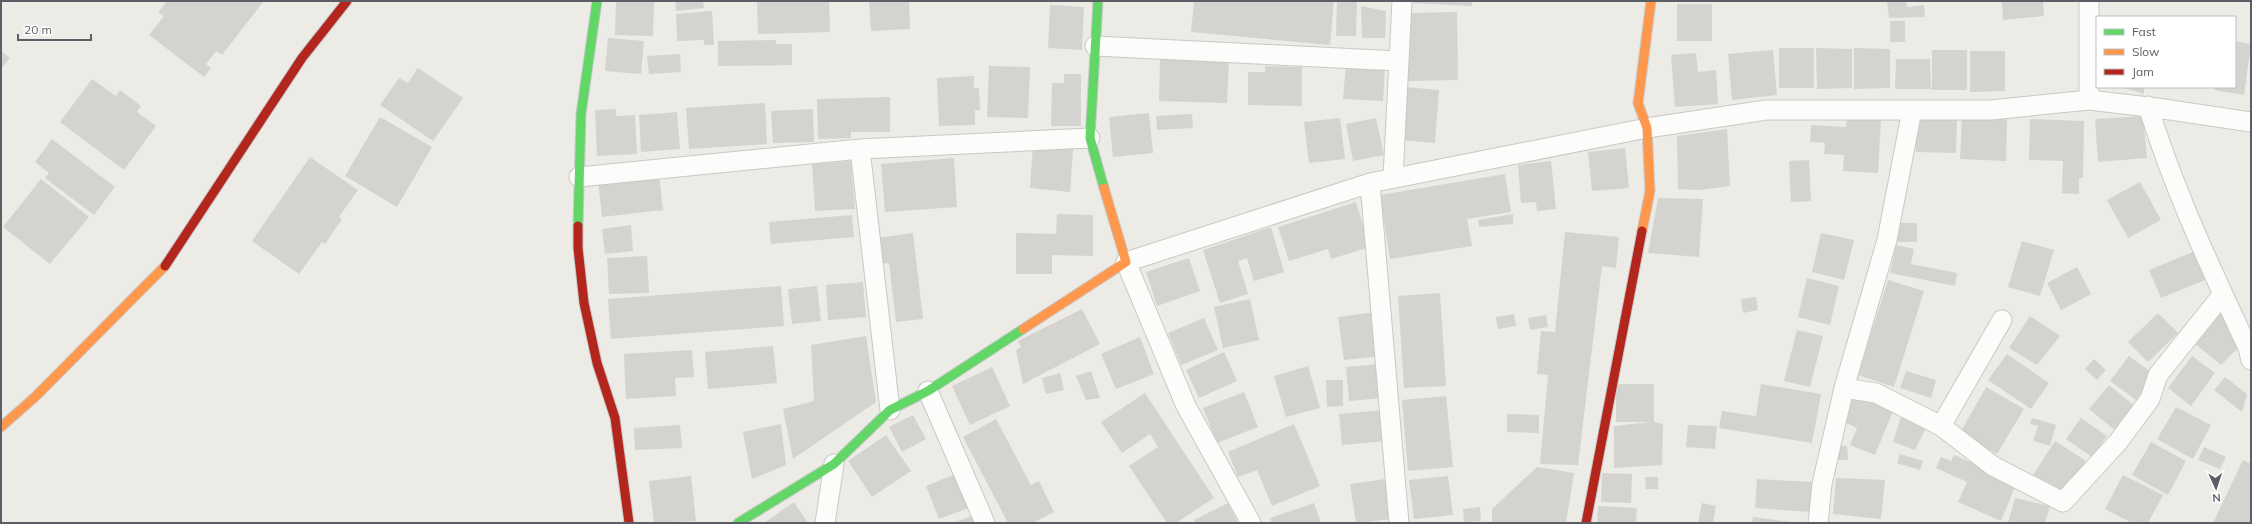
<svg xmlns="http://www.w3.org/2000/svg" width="2252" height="524" viewBox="0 0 2252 524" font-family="Mulish,sans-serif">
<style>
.building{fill:#d4d3d0}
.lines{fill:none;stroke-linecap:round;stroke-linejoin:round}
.street-casing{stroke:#c8c8c7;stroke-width:21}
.fast-casing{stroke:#c8c9c8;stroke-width:11}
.slow-casing{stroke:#c8c9c8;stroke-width:11}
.jam-casing{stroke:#c8c9c8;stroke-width:11}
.street{stroke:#fcfcfb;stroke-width:19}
.fast{stroke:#63d668;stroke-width:9}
.slow{stroke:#ff974d;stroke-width:9}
.jam{stroke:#b3261e;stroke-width:9}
</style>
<rect width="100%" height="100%" fill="#ecebe6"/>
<!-- building -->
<path class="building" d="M167,1H261L263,2L222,55L216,51L206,64L211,68L204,77L149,35L164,16L158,12Z
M616,1L654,2L653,36L615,35Z
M675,1H703L704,8L676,11Z
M757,1H829L830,32L758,34Z
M869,1H909L910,29L871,31Z
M1194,1H1334L1330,45L1191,32Z
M1337,1H1357L1356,36H1336Z
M1414,1H1472V6L1413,3Z
M1887,1H1906L1907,7L1924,5L1925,17L1889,18Z
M2002,1H2043L2044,16L2003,20Z
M1677,4H1712V41H1677Z
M1050,5L1084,7L1082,50L1048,48Z
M1361,6L1386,11L1385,38H1362Z
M712,11L714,45H704V40L677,41L676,14Z
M1457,12L1458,80L1408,81L1407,13Z
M1890,21H1905V42H1890Z
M608,38L644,41L641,74L605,71Z
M776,40V44H792V65L718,66V41Z
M2235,41L2251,44L2244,95L2214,90L2215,87H2235Z
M1779,48H1814V88H1779Z
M1816,48L1852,49V88L1817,89Z
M1854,48L1890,49V88L1854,89Z
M1773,50L1777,95L1732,100L1728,54Z
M1932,50H1967V90H1932Z
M1,51L10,58L1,69Z
M1970,51H2005V91L1970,92Z
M1696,53L1698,72L1716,70L1718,104L1675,107L1671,55Z
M680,54L681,72L649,74L647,56Z
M1160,57L1229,59L1227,103L1159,101Z
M1896,59H1930L1931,89H1895Z
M1346,63L1385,66L1383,101L1343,99Z
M989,66L1030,67L1028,118L987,117Z
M1265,66L1302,67V106L1248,105V72H1265Z
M418,68L463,98L433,141L380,105L399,78L408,83Z
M1064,74H1081V126H1051L1052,83H1064Z
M974,76V88H979L980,110H975V125L939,126L937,78Z
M92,79L116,96L120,90L141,106L137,112L156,126L124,170L60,122Z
M1406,87L1439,90L1435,143L1401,140Z
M2121,87H2144V94Z
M890,97V132H851V138L818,139L817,99Z
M765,103L767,144L689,149L686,108Z
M616,109V116L635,115L637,154L597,156L595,110Z
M813,109L814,142L773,143L771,111Z
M677,112L680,149L641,152L639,115Z
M1149,113L1153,153L1113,157L1109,117Z
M1192,114L1193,128L1157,130L1156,116Z
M2143,116L2147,158L2098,162L2095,119Z
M380,117L432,147L397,207L345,176Z
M1847,117L1881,119L1878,173L1843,171L1844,155L1824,154L1825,143L1810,142L1811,125L1846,127Z
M1962,117L2007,119L2006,161L1960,159Z
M1340,118L1345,159L1309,163L1304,122Z
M1376,118L1384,155L1353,161L1346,124Z
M1916,118L1957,119L1956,153L1916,152Z
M2030,119L2084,121L2083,178H2079V194L2062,193L2063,161L2029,160Z
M1727,129L1730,186L1699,190L1678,189L1677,136Z
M52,139L115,187L94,215L45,178L49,173L35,162Z
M1033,145L1073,149L1070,192L1030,188Z
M1625,148L1629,188L1592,191L1588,152Z
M310,157L358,190L339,217L342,219L325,244L322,242L299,274L252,241Z
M954,158L957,207L885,212L881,164Z
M1809,160L1811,201L1791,202L1789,161Z
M851,161L855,209L815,211L812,164Z
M1551,161L1556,209L1537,211L1536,202L1521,203L1518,165Z
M659,174L663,210L602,217L598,180Z
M1505,174L1511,212L1467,219L1472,246L1390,259L1380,195Z
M41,179L89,217L50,264L3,227Z
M2140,182L2161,220L2128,238L2107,200Z
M1658,198L1703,199L1699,257L1648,253Z
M1356,202L1370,247L1331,259L1328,249L1289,261L1278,227Z
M1057,214L1093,215V256L1052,255V274H1016V233L1056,234Z
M1513,214V224L1479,227L1478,220Z
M852,215L854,237L771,244L769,222Z
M1895,223H1917V242H1895Z
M631,225L633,251L605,254L602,229Z
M1271,227L1284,272L1254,281L1247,258L1238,261L1248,294L1220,303L1203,250Z
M1565,232L1619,237L1616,268L1602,266L1578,465L1540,464L1548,375L1537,374L1541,331L1555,332Z
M913,233L923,319L896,322L889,263L879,264L876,238Z
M1821,233L1854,240L1844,280L1812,272Z
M2022,241L2054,250L2040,296L2008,287Z
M1896,245L1914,249L1911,264L1957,273L1955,286L1890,273Z
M2193,252L2205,280L2161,298L2149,270Z
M647,256L649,293L609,294L607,258Z
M1189,258L1200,291L1157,306L1146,272Z
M2077,267L2091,294L2061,310L2047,283Z
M1807,278L1839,286L1830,325L1798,317Z
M1888,280L1924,291L1894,387L1858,375Z
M863,282L866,317L828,320L826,285Z
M781,286L784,326L611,339L608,299Z
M817,286L821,321L792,324L788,289Z
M1440,293L1446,386L1404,388L1398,296Z
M1756,297L1758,310L1743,313L1741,299Z
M1250,299L1259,340L1223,348L1214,307Z
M1082,309L1100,344L1023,384L1016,350L1021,347L1018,341Z
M1376,312L1381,356L1344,360L1338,317Z
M2158,313L2178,333L2148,362L2128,342Z
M2221,313L2242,344L2221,365L2194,343Z
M1514,314L1516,326L1498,329L1496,317Z
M1546,315L1548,327L1530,330L1528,318Z
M2030,316L2060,336L2037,365L2009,348Z
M1204,318L1218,350L1181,365L1168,333Z
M1797,330L1823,336L1810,387L1784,381Z
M866,336L876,402L793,459L783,409L814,401L811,345Z
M1140,337L1154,374L1116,389L1101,354Z
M773,346L777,383L708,389L705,352Z
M692,350L694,377L675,378L676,396L626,399L624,354Z
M1224,352L1237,381L1199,398L1186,370Z
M2007,354L2049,383L2031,409L1988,380Z
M2129,356L2155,375L2136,400L2110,381Z
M2192,356L2215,373L2191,406L2168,388Z
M2094,359L2106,370L2097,380L2085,369Z
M1380,364L1383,398L1349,401L1346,367Z
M1308,366L1320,408L1286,417L1274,376Z
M992,367L1010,406L970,425L952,386Z
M1091,371L1100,398L1086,400L1076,376Z
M1906,371L1936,380L1931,398L1900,388Z
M1060,373L1064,390L1046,394L1042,378Z
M2225,377L2247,394L2242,412L2214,390Z
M1326,380H1343V406L1327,407Z
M1616,384H1654V422L1663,424L1662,465L1614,468V426L1651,422H1616Z
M1761,384L1821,394L1812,443L1719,428L1722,411L1756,416Z
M2109,385L2136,407L2116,431L2089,409Z
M1986,387L2024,409L1997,454L1960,433Z
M1244,392L1258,427L1217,443L1203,408Z
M1145,393L1214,498L1176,523H1167L1129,466L1158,447L1150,434L1122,453L1101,422Z
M1851,394L1893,411L1875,455L1850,445L1857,428L1840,420Z
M1446,396L1453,467L1408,471L1402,400Z
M2176,407L2211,425L2193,459L2157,439Z
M1384,410L1386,441L1342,445L1339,414Z
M1903,410L1927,426L1915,450L1893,442Z
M1507,414L1539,415V433L1507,432Z
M913,415L926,439L902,452L889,427Z
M2032,418L2056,425L2050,446L2033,441L2038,426L2030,424Z
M2081,418L2107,436L2092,457L2066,439Z
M996,419L1031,485L1039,481L1054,512L1033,523H1008L963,437Z
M781,424L786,465L752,479L743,432Z
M1294,424L1320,486L1272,506L1257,470L1238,477L1228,452Z
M680,425L682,448L635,450L634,428Z
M1688,425L1717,426L1715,449L1686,447Z
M886,435L911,471L872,497L848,461Z
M2055,441L2086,461L2064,495L2033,475Z
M2151,442L2186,461L2168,495L2132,475Z
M1835,446H1847L1848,460H1835Z
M2204,447L2226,457L2220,469L2198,460Z
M1900,454L1923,461L1920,470L1897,463Z
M1954,455L2017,482L2001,521L1958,502L1967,482L1936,468L1941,457L1951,461Z
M2243,460L2251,464V523H2213Z
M1537,467L1574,473L1566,523H1492V509Z
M958,473L971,507L939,519L926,486Z
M1602,473L1632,474L1631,503L1601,502Z
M2123,475L2163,495L2148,523H2132L2105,509Z
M691,476L696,521L654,523L649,481Z
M1448,476L1453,515L1414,519L1409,480Z
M1645,477H1658V489H1646Z
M1836,478L1885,480L1881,519L1833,514Z
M1386,479L1392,519L1356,523L1350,484Z
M1757,479L1812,482L1810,512L1755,508Z
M2015,498L2050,506L2045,523H2008Z
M794,502L808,523H764Z
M1228,503L1238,523H1195L1194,520Z
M1314,503L1321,523H1272L1270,518Z
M1702,503L1716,506L1713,523H1698Z
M1598,506L1637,508L1636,523H1597Z
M1480,507L1481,521L1464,522L1463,509Z
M974,515L978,523H953Z
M1753,517L1792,522V523H1752Z"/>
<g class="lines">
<defs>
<path id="street" d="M2089,1V100
M1095,46L1399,61L1402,1
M2148,106C2174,190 2211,269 2248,348L2251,360
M860,149L890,410
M579,177L860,149L1090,138
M1393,178L1399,61
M1370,183L1399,523
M1844,388L1876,393L1941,426L1993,466L2063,502L2118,442L2150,399L2158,375L2223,294
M928,391L985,523
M1941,426L2002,320
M825,523L834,464
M1251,523L1186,406L1126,262L1370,183L1647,128L1766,110H1991L2089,100L2157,108L2251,122
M1818,523L1822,484L1844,388L1887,240L1912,110"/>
<path id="fast" d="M1098,1L1090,138L1104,188
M578,226L581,114L597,1
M738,523L834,464L890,410L928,391L1023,329"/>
<path id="slow" d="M1642,231L1650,191L1647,128L1638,103L1651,1
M1023,329L1126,262L1104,188
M1,427L35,397L165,266"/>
<path id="jam" d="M578,226V248L584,303L597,363L615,418L629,523
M165,266L302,58L347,1
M1586,523L1642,231"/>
</defs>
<!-- street casing -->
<use href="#street" class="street-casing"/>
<!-- fast casing -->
<use href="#fast" class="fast-casing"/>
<!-- slow casing -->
<use href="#slow" class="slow-casing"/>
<!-- jam casing -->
<use href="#jam" class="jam-casing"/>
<!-- street -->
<use href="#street" class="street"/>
<!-- fast -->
<use href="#fast" class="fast"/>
<!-- slow -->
<use href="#slow" class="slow"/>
<!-- jam -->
<use href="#jam" class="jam"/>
</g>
<!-- border -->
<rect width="2252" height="524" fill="none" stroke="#5b5f65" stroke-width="4"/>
<!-- legend -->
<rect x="2096" y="16" width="140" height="72" fill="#ffffff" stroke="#bdbfc1"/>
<rect x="2104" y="29" width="20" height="6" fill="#63d668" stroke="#bdbfc1"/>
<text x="2132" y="36" font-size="12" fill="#5b5f65">Fast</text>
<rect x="2104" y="49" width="20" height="6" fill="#ff974d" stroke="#bdbfc1"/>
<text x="2132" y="56" font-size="12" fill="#5b5f65">Slow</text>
<rect x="2104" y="69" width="20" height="6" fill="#b3261e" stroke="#bdbfc1"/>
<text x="2132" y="76" font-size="12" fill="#5b5f65">Jam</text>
<!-- north arrow -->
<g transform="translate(2216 488) rotate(177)" stroke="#ffffff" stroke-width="3" paint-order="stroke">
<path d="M0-3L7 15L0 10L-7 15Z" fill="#5b5f65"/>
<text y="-6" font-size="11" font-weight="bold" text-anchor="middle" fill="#5b5f65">N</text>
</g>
<!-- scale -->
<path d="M18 34v6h73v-6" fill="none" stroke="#5b5f65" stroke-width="2"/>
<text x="24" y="34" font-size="12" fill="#5b5f65" stroke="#ffffff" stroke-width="3" paint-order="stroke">20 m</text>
</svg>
